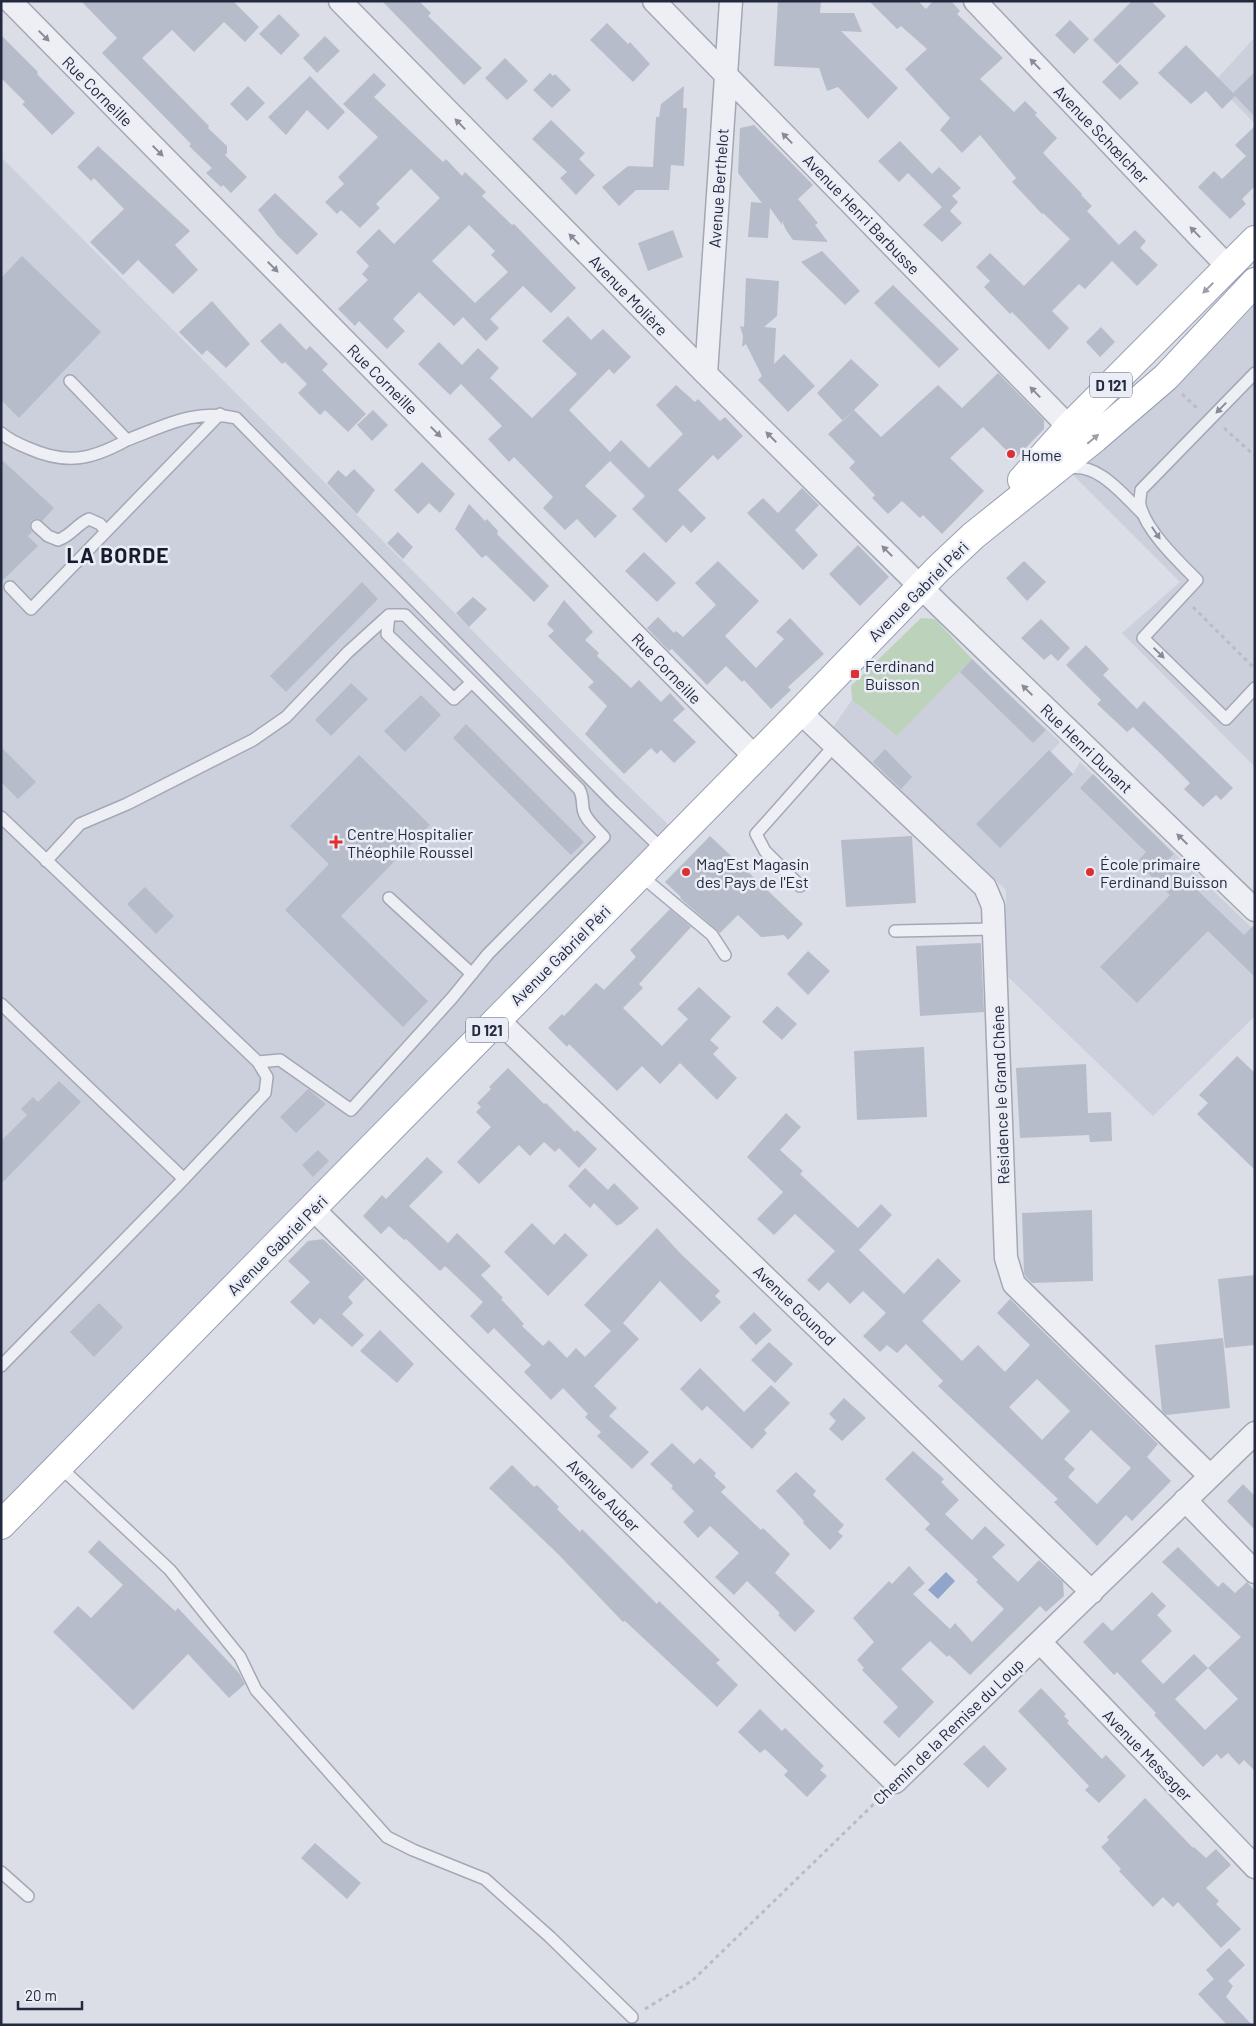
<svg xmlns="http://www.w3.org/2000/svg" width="1256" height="2026" viewBox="0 0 1256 2026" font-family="Barlow,sans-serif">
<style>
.built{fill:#ccd0dc}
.green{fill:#bdd2bb}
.water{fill:#91a5cb}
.building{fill:#b7bcca;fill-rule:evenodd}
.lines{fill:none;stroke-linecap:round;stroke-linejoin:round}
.service-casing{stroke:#a4a8b4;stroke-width:14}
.minor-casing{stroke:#a4a8b4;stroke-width:25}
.primary-casing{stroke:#99a0b4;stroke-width:30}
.path{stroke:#b9bcc5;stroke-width:3;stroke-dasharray:4 4;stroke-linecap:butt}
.service{stroke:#eeeff5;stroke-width:11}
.minor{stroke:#eeeff5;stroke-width:22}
.primary{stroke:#fff;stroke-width:28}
.oneway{fill:#888c9a}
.oneway2{fill:#9c9fa8}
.poi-dot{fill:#db3133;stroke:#eaedf5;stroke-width:2}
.labels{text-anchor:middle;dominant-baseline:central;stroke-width:5;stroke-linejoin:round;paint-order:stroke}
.shield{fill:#eaedf5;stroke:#5f6475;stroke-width:1}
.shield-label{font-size:15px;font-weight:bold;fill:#23293e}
.street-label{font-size:16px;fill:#23293e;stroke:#eaedf5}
.poi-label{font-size:16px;fill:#23293e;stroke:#eaedf5;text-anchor:start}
.district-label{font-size:21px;font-weight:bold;letter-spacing:1px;fill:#161b2e;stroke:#eaedf5}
</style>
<rect width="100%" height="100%" fill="#dbdee7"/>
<!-- built -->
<path class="built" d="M1255,37V124L1214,82Z
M1,157L586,745L678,834L1,1516Z
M1255,264V767L1122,633L1180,582L1073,475Z
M972,659L1060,742L1051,752L1073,774L1080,762L1255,931V1016L1153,1116L1006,975V890L833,727L852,700L897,736Z"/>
<!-- green -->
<path class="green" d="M921,618L935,619L972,659L897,736L852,700L851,686Z"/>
<!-- water -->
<path class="water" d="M946,1572L955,1581L938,1599L928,1590Z"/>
<!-- building -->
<path class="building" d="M81,1H233L259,27L245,42L224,22L194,52L172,30L142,58L209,126L208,128L227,146V153L225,155L247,177L231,193L223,185L221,187L206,173L212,168L189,146L191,144L102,53L117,38Z
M382,1H419L431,13L428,16L482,68L464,85Z
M778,1H821L820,13H854L862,32L841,31L898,88L868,119L838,87L827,91L819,68L774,66Z
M869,1H918L926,9L933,1H951L960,11L957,14L1003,58L980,79L1014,112L1025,101L1037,113L1035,115L1057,138L1043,153L1082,194L1081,195L1092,206L1087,211L1119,245L1135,230L1146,241L1140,248L1158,265L1137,286L1112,261L1085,289L1079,284L1052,311L1069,328L1049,350L1012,312L1010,314L984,287L990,281L976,267L990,253L1024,286L1070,239L1043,213L1042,214L1012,182L1016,178L980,135L962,153L940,130L950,118L905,69L927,49L901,26L897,29Z
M1132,1H1151L1166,16L1117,64L1093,40Z
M279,14L300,35L281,55L259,34Z
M1070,20L1089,39L1074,54L1055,35Z
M607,23L628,44L630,42L650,64L633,82L590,40Z
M1,35L38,72L37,74L75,113L52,135L22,104L25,102L1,78Z
M325,36L340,51L317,73L303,58Z
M1186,45L1233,93L1255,72V117L1235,96L1222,109L1206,91L1191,104L1158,73Z
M505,58L528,81L507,100L485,78Z
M1120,64L1139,83L1120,100L1102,82Z
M374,73L386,85L374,97L443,162L446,159L462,176L465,172L486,192L482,196L512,225L514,224L576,288L551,313L523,286L490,319L499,328L486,341L463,317L454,326L419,292L393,319L405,331L387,349L359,321L355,326L338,309L368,280L362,274L369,266L356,252L379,229L394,244L440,198L411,169L376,204L380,208L360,228L341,210L337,214L325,202L344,184L338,177L378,137L343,104ZM469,225L495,251L491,255L508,272L475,303L432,261Z
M550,73L553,76L555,74L571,90L552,108L533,90Z
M310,76L345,112L328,130L307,110L286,135L268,117Z
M248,86L265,103L247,121L230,104Z
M684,86L683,108H687L684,166L671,165L669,190H636L619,206L602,187L628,166L653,167L656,117H659L661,104Z
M551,120L585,153L579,159L595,175L576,195L560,178L567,172L532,139Z
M754,125L813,185L798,199L818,223L815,225L828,242L793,240L786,230L782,221V225L770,208L768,238L748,237L751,202L762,203L738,173L740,128Z
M1255,126V186L1242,199L1246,204L1230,219L1198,187L1214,171L1222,179L1246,156L1235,145Z
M900,141L932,174L939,167L961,188L952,196L958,202L950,211L962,223L942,242L923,225L942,207L908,173L899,182L878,161Z
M98,146L190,231L175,245L198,270L173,294L138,260L123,275L90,242L124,209L94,178L91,181L77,167Z
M275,193L318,234L297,255L278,236L258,210Z
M673,230L683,257L648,271L638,243Z
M822,251L860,291L845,305L801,262Z
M22,256L101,332L19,418L1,400V278Z
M746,278L779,281L777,316L764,327L776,328L774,364L784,354L815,386L788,412L758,380L762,376L746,344L742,347L743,336L740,326L744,327Z
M893,285L959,349L939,368L874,303Z
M212,301L250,344L226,368L207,350L202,355L179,332Z
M568,316L591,340L603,329L631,357L614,374L609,369L569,410L610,452L621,440L649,468L683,434L656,405L676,385L695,402L698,399L720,421L725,417L743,436L718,460L713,455L678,490L706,518L691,533L683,525L666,543L632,509L645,496L610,461L585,486L617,516L595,538L577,519L565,530L543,508L553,497L514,457L509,462L488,439L502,426L461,384L450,395L418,364L439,342L462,365L478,348L499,368L490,378L532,418L577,374L542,341Z
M280,323L306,350L310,346L328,364L322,370L366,414L348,432L325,410L320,415L298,393L307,384L285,362L282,364L260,341Z
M1101,327L1115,342L1100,357L1086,342Z
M851,359L879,385L843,421L817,393Z
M998,373L1044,420V429L1015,459L983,427L950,458L984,491L942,534L923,515L920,518L902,501L888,514L872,498L875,495L849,468L855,462L828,434L854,410L881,437L938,385L962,408Z
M373,410L388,425L372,441L357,425Z
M1,459L54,508L42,521L35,519L31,521L30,528L32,532L28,536L38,546L1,582Z
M422,462L455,494L440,513L429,503L418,514L394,490Z
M354,469L375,490L357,514L327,483L338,470L346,477Z
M802,488L819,505L795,530L818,555L803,570L747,513L763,498L778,513Z
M469,504L485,521L487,519L498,531L497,534L549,586L534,602L486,555L482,558L455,529Z
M398,532L413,547L403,559L387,543Z
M858,545L889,577L860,606L829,574Z
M644,552L676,583L657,602L625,571Z
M718,561L759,601L725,636L756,668L784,639L776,632L790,618L824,654L788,687L791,690L771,709L744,680L742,682L726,666L707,685L672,649L669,651L647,628L658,617L674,633L676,631L683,637L716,605L695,583Z
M1024,561L1046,582L1027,601L1006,578Z
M362,582L378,599L286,692L270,676Z
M473,597L487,609L469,627L456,613Z
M564,600L593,632L585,640L599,653L597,656L631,688L639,680L661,702L670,693L685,709L673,720L696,742L674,763L661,750L657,754L651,748L624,774L585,734L607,706L588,687L594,682L548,636L554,631L547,624Z
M1041,619L1070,648L1058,661L1051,654L1044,660L1021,638Z
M1086,645L1109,669L1103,675L1137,709L1144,701L1233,788L1221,800L1216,795L1203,807L1184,789L1190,783L1160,753L1133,727L1127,732L1097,704L1101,700L1066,665Z
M972,659L1046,730L1033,743L960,672Z
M351,683L368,699L331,736L315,720Z
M421,695L441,715L405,752L384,731Z
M466,724L584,842L571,855L453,738Z
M1,747L36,782L18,799L1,782Z
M885,749L912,777L901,789L873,762Z
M1049,750L1073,774L1000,848L976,824Z
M359,755L430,825L341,916L428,1001L403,1027L285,910L329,864L290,826Z
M1093,774L1174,854L1167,861L1244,935L1255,924V977L1208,931L1137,1003L1100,967L1170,895L1137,862L1146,852L1080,788Z
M710,836L803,924L788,940L784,935L761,937L738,915L720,933L680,898L681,897L665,882Z
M912,836L916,903L846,907L841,840Z
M145,887L174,916L156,934L127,904Z
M670,909L691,927L639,984L643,988L623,1008L662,1046L688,1019L677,1009L699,987L731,1017L710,1040L719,1048L713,1054L737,1078L717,1100L680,1063L660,1084L642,1066L617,1091L569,1044L567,1047L548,1028L562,1014L564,1016L596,983L604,990L636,957L630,950Z
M981,943L984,1012L920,1016L916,946Z
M808,951L830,971L808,995L787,974Z
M777,1006L797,1024L782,1040L762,1022Z
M924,1047L927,1117L857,1120L854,1051Z
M1237,1056L1255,1073V1170L1197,1114L1208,1103L1199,1095Z
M1086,1064L1088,1113L1111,1112L1112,1141L1090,1142L1089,1135L1020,1138L1016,1068Z
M508,1068L544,1104L546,1103L575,1132L577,1130L597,1149L579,1168L559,1148L555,1152L544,1142L530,1156L519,1145L479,1184L457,1162L491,1127L476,1112L481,1107L477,1103L491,1089L489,1087Z
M59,1081L81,1102L1,1184V1141L27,1115L21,1109L33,1097L38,1102Z
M308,1089L326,1104L296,1133L280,1117Z
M786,1113L801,1127L780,1150L803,1171L800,1174L858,1228L881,1204L892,1215L859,1250L904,1294L938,1258L961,1281L922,1321L962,1361L978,1345L1005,1372L1030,1345L997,1313L1010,1299L1158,1444L1147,1457L1171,1481L1132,1521L1126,1515L1097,1546L1054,1502L1058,1499L938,1386L943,1381L906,1344L897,1353L887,1345L880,1352L863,1336L886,1313L863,1291L850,1304L828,1282L819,1291L807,1280L835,1251L795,1214L774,1235L757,1219L783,1192L747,1157ZM1037,1379L1070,1411L1042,1440L1009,1407ZM1091,1430L1131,1468L1097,1504L1068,1477L1075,1469L1064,1459Z
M318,1150L329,1161L313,1177L302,1165Z
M427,1157L443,1172L409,1206L448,1243L457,1233L491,1266L481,1275L503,1298L501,1299L524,1324L522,1326L543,1346L549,1340L567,1358L576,1348L585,1357L611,1331L584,1305L657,1228L680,1253L720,1291L715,1296L721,1302L701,1322L660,1281L623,1323L639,1339L594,1386L617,1408L609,1416L649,1452L632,1469L597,1436L601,1432L585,1417L588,1414L563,1388L551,1400L524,1372L531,1365L494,1328L488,1334L470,1316L483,1302L445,1266L440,1271L406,1239L404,1240L389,1226L381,1234L363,1216L382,1195L386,1199Z
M585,1168L608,1190L614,1183L639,1208L620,1225L619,1224L617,1226L594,1203L590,1208L568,1186Z
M1092,1210L1093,1281L1032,1283L1026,1277L1024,1273L1022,1213Z
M532,1223L554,1245L565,1233L588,1255L548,1296L504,1252Z
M323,1239L365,1279L348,1297L353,1303L342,1314L364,1335L352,1347L320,1318L314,1325L290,1302L310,1282L288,1261L308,1241Z
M1255,1275V1345L1225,1348L1218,1279Z
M99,1303L123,1327L94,1357L70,1332Z
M754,1312L772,1330L756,1345L739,1327Z
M380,1330L414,1364L397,1383L360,1351Z
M1223,1338L1230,1408L1166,1415L1162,1411L1155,1345Z
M769,1342L793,1364L775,1383L751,1360Z
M700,1368L744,1412L771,1385L790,1403L764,1430L767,1433L752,1449L707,1406L702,1411L680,1389Z
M844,1398L866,1418L842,1441L829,1429L836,1421L829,1414Z
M672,1443L694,1464L700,1458L716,1473L714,1476L726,1487L721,1492L761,1530L763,1528L790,1554L775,1573L815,1611L795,1632L778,1615L780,1613L747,1581L734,1595L715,1577L739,1553L710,1526L698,1538L683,1522L694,1511L671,1488L673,1486L650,1464Z
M913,1451L944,1479L941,1482L959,1500L945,1514L972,1540L985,1526L1005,1545L992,1557L1018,1582L1039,1560L1063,1582L1064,1596L1046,1612L1040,1606L970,1675L949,1655L947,1657L930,1641L901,1669L934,1702L899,1738L883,1722L898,1707L862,1670L864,1668L857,1660L874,1642L853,1618L889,1581L892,1584L909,1566L925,1583L913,1594L950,1629L955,1623L972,1642L1004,1609L976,1582L978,1580L925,1529L930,1524L885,1479Z
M512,1465L534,1487L537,1485L559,1507L557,1509L580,1532L582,1529L657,1604L659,1601L720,1660L716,1663L738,1685L717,1707L625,1621L623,1622L558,1554L489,1488Z
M796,1472L816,1491L813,1495L844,1525L838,1532L843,1536L830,1550L803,1523L804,1521L776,1491Z
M1243,1484L1255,1496V1530L1227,1501Z
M99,1540L175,1611L178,1608L239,1673L245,1684L229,1698L188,1654L133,1710L53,1632L78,1606L91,1618L123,1585L88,1552Z
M1178,1547L1218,1587L1223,1582L1235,1593L1247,1582L1255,1591V1771L1244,1760L1239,1765L1228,1753L1221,1759L1217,1754L1203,1767L1154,1715L1156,1713L1117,1672L1114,1675L1083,1642L1103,1622L1112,1631L1152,1592L1166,1606L1157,1615L1172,1631L1141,1661L1163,1684L1194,1654L1208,1668L1175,1699L1205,1730L1238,1699L1208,1668L1241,1637L1162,1562Z
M1041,1688L1066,1714L1064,1716L1069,1721L1067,1723L1102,1759L1106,1755L1126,1776L1099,1803L1085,1790L1089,1786L1018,1711Z
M760,1709L782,1731L785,1728L824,1766L820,1770L827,1776L807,1797L784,1775L788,1771L765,1749L760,1753L738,1732Z
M984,1745L1007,1769L988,1788L963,1764Z
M1145,1798L1193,1848L1194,1847L1206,1858L1216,1849L1231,1865L1206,1888L1219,1901L1216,1904L1241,1929L1221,1948L1178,1902L1173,1907L1163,1897L1153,1907L1119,1871L1121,1869L1101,1847L1109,1840L1107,1837Z
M315,1843L361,1883L347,1899L301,1858Z
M1229,1948L1245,1965L1228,1981L1233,1986L1226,1997L1252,2025H1227L1198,1994L1214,1979L1206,1970Z"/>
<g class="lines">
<defs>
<path id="service" d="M1255,373L1141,490C1141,495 1139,500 1140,505C1146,531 1179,562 1197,580L1143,638L1226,719L1255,688
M70,381L127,440C164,426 196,408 236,418L613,802L663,850
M1,433C9,440 18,444 28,448C66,465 91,460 127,440
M1066,469C1097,460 1123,495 1143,514
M37,526L48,536L58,540C71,536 77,524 89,519L100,524L106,531
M10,587L31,609L220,414
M1,817L258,1062L267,1077L265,1093L178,1185L1,1366
M46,861L80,824L127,804L253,740L286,717L348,652L389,615H405L472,682L454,699L387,634L389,615
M639,874L712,935L725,955
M800,886L765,851L756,834L835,745
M389,898L472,974
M895,931L994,929
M1,1004L184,1179
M258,1062L280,1060L351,1110L452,998L488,954L604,837C597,829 584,819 583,808C582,800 583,796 579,789L472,682
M59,1466L170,1570L240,1657L256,1690L387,1837L413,1850L485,1879L550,1937L632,2017
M1,1872L28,1896"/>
<path id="minor" d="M10,1L755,757
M340,1L706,374L940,606L1255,910
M654,1L1069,427
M975,1L1229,268
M706,374L731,1
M800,712L985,887L993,906L1006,1258L1014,1284L1210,1476
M497,1019L1092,1592
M313,1209L895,1782L1255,1433
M1185,1500L1255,1572
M1041,1643L1255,1867"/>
<path id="primary" d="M1022,480L1069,427L1255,240
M1,1525L800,712L938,569L973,536L1095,438L1166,377L1255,282"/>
</defs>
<!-- service casing -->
<use href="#service" class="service-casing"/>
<!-- minor casing -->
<use href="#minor" class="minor-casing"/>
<!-- primary casing -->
<use href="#primary" class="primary-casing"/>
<!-- path -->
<path class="path" d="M1182,394L1199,410
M1224,428L1255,456
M1193,607L1255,669
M645,2009L693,1980L881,1797"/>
<!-- service -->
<use href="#service" class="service"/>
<!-- minor -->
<use href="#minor" class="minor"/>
<!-- primary -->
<use href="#primary" class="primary"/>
</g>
<!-- one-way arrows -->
<defs><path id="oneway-solid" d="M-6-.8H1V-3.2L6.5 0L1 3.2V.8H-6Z" transform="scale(1.25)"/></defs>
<g class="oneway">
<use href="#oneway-solid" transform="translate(44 36) rotate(45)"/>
<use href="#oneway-solid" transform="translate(1035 64) rotate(-134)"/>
<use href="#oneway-solid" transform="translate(460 124) rotate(-134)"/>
<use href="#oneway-solid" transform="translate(787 138) rotate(-134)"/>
<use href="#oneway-solid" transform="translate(158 151) rotate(45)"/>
<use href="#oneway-solid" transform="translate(1195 232) rotate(-134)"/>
<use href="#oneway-solid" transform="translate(574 239) rotate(-134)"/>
<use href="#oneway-solid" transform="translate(273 267) rotate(45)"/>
<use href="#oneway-solid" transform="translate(1035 392) rotate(-134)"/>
<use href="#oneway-solid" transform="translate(1221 408) rotate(134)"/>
<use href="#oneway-solid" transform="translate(436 432) rotate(45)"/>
<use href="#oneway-solid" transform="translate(771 437) rotate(-135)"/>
<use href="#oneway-solid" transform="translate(1156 533) rotate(56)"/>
<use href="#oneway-solid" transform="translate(887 551) rotate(-135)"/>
<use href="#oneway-solid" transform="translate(1159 653) rotate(44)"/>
<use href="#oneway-solid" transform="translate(1027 690) rotate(-136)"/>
<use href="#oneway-solid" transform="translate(1182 839) rotate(-136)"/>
</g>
<g class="oneway2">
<use href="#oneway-solid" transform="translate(1208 288) rotate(135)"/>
<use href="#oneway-solid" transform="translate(1093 439) rotate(-40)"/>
</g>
<!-- markers -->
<g class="poi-dot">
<circle cx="1011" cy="454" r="5"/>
<rect x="850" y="669" width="10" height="10" rx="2.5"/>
<path d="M333.5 834.5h5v5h5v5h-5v5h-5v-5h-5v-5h5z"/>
<circle cx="686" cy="872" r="5"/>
<circle cx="1090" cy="872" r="5"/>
</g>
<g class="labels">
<!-- shield labels -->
<g class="shield">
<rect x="1090" y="372.5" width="42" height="25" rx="4"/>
<rect x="466" y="1017.5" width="42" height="25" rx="4"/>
</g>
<g class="shield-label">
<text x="1111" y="385">D 121</text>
<text x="487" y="1030">D 121</text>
</g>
<!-- street labels -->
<g class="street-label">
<text transform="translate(98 91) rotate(45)">Rue Corneille</text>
<text transform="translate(1102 134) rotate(46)">Avenue Schœlcher</text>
<text transform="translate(718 188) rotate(-86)">Avenue Berthelot</text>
<text transform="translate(862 214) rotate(46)">Avenue Henri Barbusse</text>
<text transform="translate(629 295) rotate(46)">Avenue Molière</text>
<text transform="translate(383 379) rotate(45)">Rue Corneille</text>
<text transform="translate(918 591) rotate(-45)">Avenue Gabriel Péri</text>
<text transform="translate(667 668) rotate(46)">Rue Corneille</text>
<text transform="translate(1087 748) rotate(44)">Rue Henri Dunant</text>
<text transform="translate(560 955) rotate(-45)">Avenue Gabriel Péri</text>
<text transform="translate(1000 1095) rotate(-92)">Résidence le Grand Chêne</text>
<text transform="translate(277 1245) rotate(-45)">Avenue Gabriel Péri</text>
<text transform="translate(795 1305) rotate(44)">Avenue Gounod</text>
<text transform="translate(604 1495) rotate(45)">Avenue Auber</text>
<text transform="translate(948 1731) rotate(-44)">Chemin de la Remise du Loup</text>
<text transform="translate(1148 1755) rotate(46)">Avenue Messager</text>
</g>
<!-- poi labels -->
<g class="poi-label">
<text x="1021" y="454">Home</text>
<text x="865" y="665">Ferdinand<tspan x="865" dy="18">Buisson</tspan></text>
<text x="347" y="833">Centre Hospitalier<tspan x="347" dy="18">Théophile Roussel</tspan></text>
<text x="696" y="863">Mag'Est Magasin<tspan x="696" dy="18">des Pays de l'Est</tspan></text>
<text x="1100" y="863">École primaire<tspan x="1100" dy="18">Ferdinand Buisson</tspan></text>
</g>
<!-- district labels -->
<g class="district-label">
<text x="118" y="554">LA BORDE</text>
</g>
</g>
<!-- border -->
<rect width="1256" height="2026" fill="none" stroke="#23293e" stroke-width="5"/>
<!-- scale -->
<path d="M18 2001v8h64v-8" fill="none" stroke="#23293e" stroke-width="2.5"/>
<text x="25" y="2001" font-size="15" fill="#23293e" stroke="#eaedf5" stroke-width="4" paint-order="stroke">20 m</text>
</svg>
